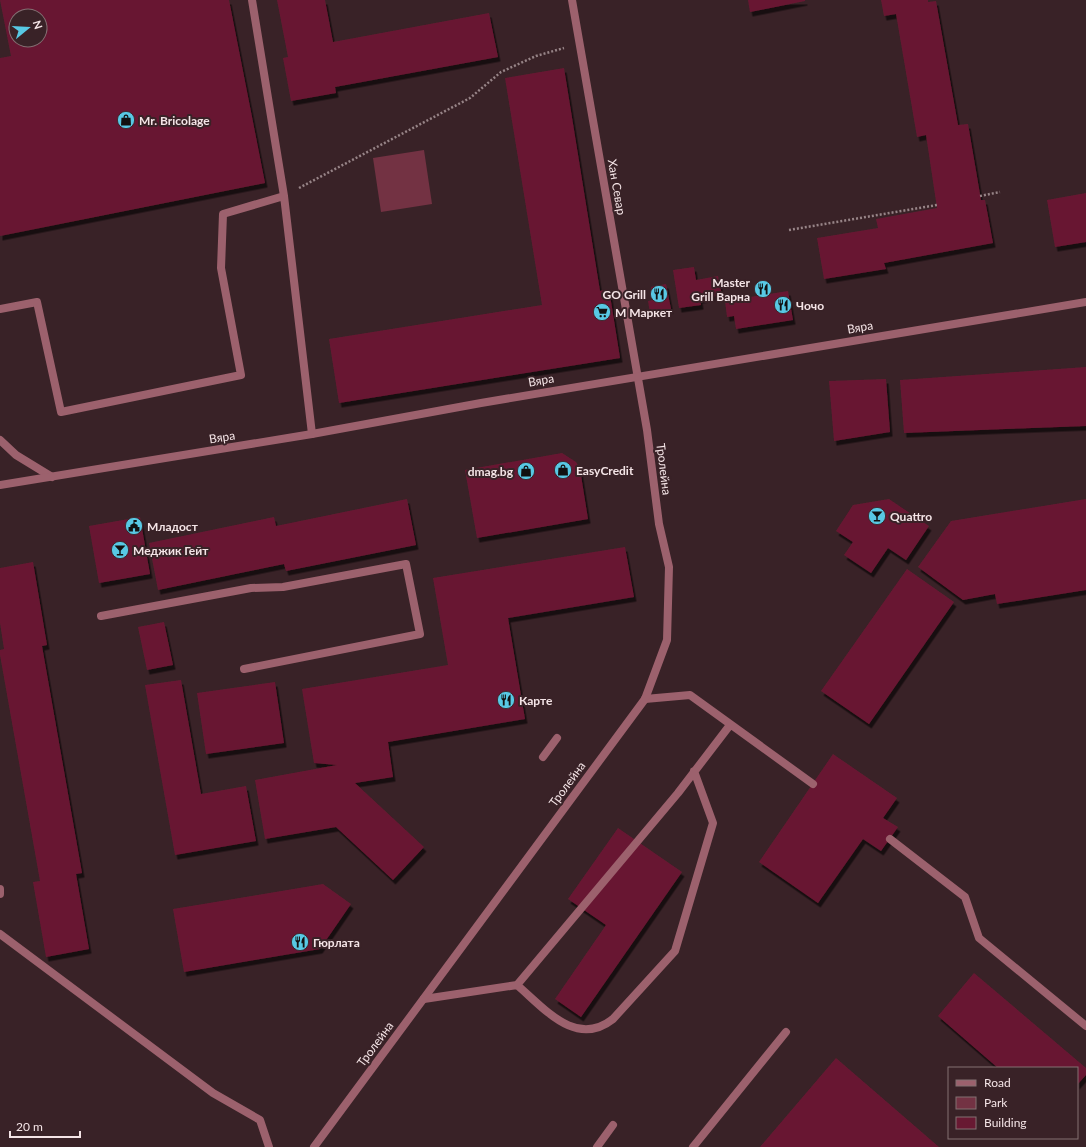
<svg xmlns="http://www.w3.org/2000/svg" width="1086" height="1147" viewBox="0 0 1086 1147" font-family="Lato,sans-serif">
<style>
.green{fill:#733243}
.building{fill:#681932;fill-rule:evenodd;filter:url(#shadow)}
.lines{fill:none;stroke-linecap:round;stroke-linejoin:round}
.path{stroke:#978487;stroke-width:2.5;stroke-dasharray:2 2;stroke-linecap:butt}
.service{stroke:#9c616d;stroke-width:8}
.minor{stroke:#9c616d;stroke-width:8}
.tertiary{stroke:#9c616d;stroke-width:8}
.labels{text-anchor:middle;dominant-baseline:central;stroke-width:4;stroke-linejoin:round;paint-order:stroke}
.poi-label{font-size:12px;font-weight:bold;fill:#f4e4e6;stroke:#392227;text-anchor:start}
.street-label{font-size:12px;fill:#f4e4e6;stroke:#392227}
</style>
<defs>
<filter id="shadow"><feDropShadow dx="2.5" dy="4.5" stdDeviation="0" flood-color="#0009"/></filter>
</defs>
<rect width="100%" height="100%" fill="#392227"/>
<!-- green -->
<path class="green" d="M424,150L432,204L381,212L373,158Z"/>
<!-- building -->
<path class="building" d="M0,0H229L265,183L0,236V58L11,56ZM16,16H40V40H16Z
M277,0H325L333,42L489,13L498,57L335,87L336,93L291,101L283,58L288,57Z
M748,0H805V1L750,12Z
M881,0H928V2L936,1L958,125L968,124L981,200H985L993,243L884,263L886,269L824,279L817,238L878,228L876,219L937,208L926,135L917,137L896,14L884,16Z
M564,68L600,291L609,289L620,358L339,403L329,339L542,305L505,78Z
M1086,193V242L1055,247L1047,200Z
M694,267L696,280L718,276L722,295L700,299L701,305L679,308L673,270Z
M666,284L671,309L650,313L648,301L653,300L651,287Z
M788,291L793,320L736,329L734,316L727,317L725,301Z
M1086,367V426L904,433L900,380Z
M886,379L890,432L834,441L829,381Z
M562,453L576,462L580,469L588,519L477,538L465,470Z
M407,499L416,545L286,571L284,564L158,590L149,543L274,517L276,526Z
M889,499L929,526L906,560L888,548L871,573L844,555L853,542L836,531L853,505Z
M1086,499V590L997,604L995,594L963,600L918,567L951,521Z
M140,517L150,574L99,583L89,526Z
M625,547L634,597L508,618L525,719L388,742L393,777L355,783L424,847L393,880L336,827L265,839L255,780L337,765L314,763L302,689L448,665L433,578Z
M33,562L47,645L42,646L82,873L76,874L89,949L46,957L33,882L40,881L0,655V650L4,649L0,623V568Z
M907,569L954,602L869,724L821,691Z
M164,622L173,665L147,670L138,627Z
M181,680L201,794L246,786L256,841L175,855L145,685Z
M275,682L284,743L206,754L197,693Z
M833,754L897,798L883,818L898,827L881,851L863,839L818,903L759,862Z
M618,828L682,872L581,1017L555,999L606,925L568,899Z
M323,884L351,904L320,949L184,972L173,909Z
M974,973L1086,1068V1075L1077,1085V1068H998L938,1016Z
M836,1058L939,1147H760Z"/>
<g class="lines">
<!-- path -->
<path class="path" d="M299,188L470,98L501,72L536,56L564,48
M980,196L1000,192
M789,230L937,205"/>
<!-- service -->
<path class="service" d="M252,0L284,196L312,434
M0,309L37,302L61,412L241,375L221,268L223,214L284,196
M0,440L16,455L52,477
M101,616L251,588L283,587L406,564L420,634L244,669
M645,699L690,695L813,784
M543,757L557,738
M890,839L965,897L979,938L1086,1026
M0,889V894
M0,934L213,1093L260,1120L269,1147
M517,985C545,1009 576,1048 613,1019L675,951L713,823L694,771
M424,999L517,985L678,793L730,725
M597,1147L613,1125
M693,1147L786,1032"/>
<!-- minor -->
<path class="minor" d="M314,1147L645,699L667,640L669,567L659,524L647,430L572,0"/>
<!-- tertiary -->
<path class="tertiary" d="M0,485L312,434L481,403L1086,302"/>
</g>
<!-- icons -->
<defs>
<symbol id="shop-disc" viewBox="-11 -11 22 22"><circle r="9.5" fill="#58c8e4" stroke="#392227"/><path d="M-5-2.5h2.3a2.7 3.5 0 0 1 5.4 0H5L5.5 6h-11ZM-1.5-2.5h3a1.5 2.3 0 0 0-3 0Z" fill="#111"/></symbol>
<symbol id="restaurant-disc" viewBox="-11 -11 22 22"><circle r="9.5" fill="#58c8e4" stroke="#392227"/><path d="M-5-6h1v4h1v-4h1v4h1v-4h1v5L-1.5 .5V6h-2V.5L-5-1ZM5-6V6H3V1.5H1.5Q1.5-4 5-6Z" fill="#111"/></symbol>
<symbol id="supermarket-disc" viewBox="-11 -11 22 22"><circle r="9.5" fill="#58c8e4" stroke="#392227"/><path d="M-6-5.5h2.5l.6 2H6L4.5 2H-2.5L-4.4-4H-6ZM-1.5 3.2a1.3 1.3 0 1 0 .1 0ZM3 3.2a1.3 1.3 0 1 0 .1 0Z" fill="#111"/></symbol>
<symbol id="bar-disc" viewBox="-11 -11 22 22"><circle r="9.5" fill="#58c8e4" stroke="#392227"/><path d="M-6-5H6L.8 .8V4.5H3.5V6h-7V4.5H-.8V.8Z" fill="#111"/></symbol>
<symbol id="civic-disc" viewBox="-11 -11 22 22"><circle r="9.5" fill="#58c8e4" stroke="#392227"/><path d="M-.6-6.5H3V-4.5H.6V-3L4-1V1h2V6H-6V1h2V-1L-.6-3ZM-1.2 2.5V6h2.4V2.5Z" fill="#111"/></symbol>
</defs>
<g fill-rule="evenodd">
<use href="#shop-disc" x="116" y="110" width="20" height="20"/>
<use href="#restaurant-disc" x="753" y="279" width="20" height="20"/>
<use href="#restaurant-disc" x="649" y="284" width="20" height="20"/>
<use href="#restaurant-disc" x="773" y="295" width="20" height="20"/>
<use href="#supermarket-disc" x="592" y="302" width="20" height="20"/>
<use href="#shop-disc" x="553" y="460" width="20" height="20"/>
<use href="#shop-disc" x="516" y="461" width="20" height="20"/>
<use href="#bar-disc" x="867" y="506" width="20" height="20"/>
<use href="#civic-disc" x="124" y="516" width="20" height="20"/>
<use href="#bar-disc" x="110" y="540" width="20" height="20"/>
<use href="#restaurant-disc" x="496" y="690" width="20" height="20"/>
<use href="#restaurant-disc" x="290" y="932" width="20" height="20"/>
</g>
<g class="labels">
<!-- poi labels -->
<g class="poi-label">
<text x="139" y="120">Mr. Bricolage</text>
<text x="750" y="282" text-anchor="end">Master<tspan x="750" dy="14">Grill Варна</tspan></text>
<text x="646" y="294" text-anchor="end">GO Grill</text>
<text x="796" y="305">Чочо</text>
<text x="615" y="312">М Маркет</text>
<text x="576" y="470">EasyCredit</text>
<text x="513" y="471" text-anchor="end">dmag.bg</text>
<text x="890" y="516">Quattro</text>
<text x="147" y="526">Младост</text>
<text x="133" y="550">Меджик Гейт</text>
<text x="519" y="700">Карте</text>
<text x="313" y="942">Гюрлата</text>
</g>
<!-- street labels -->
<g class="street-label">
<text transform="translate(617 187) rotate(80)">Хан Севар</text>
<text transform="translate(860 327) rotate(-10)">Вяра</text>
<text transform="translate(541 380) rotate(-10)">Вяра</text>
<text transform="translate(222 437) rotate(-9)">Вяра</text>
<text transform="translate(664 469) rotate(83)">Тролейна</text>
<text transform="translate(567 784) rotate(-54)">Тролейна</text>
<text transform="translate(375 1044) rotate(-54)">Тролейна</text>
</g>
</g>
<!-- legend -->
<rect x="948" y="1067" width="130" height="72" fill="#392227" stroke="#847073"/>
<rect x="956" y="1080" width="20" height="6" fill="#9c616d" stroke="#847073"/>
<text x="984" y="1087" font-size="12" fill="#f4e4e6">Road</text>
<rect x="956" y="1097" width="20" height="12" fill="#733243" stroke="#847073"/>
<text x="984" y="1107" font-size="12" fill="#f4e4e6">Park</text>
<rect x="956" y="1117" width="20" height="12" fill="#681932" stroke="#847073"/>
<text x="984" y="1127" font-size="12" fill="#f4e4e6">Building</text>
<!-- north arrow -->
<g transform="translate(28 28) rotate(72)"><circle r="19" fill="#392227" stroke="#847073"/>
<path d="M0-3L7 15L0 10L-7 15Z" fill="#58c8e4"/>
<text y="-6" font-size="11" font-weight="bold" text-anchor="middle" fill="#f4e4e6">N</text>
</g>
<!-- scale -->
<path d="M10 1131v6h70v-6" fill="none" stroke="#f4e4e6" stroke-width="2"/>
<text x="16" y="1131" font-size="12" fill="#f4e4e6" stroke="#392227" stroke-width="3" paint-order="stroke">20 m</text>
</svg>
